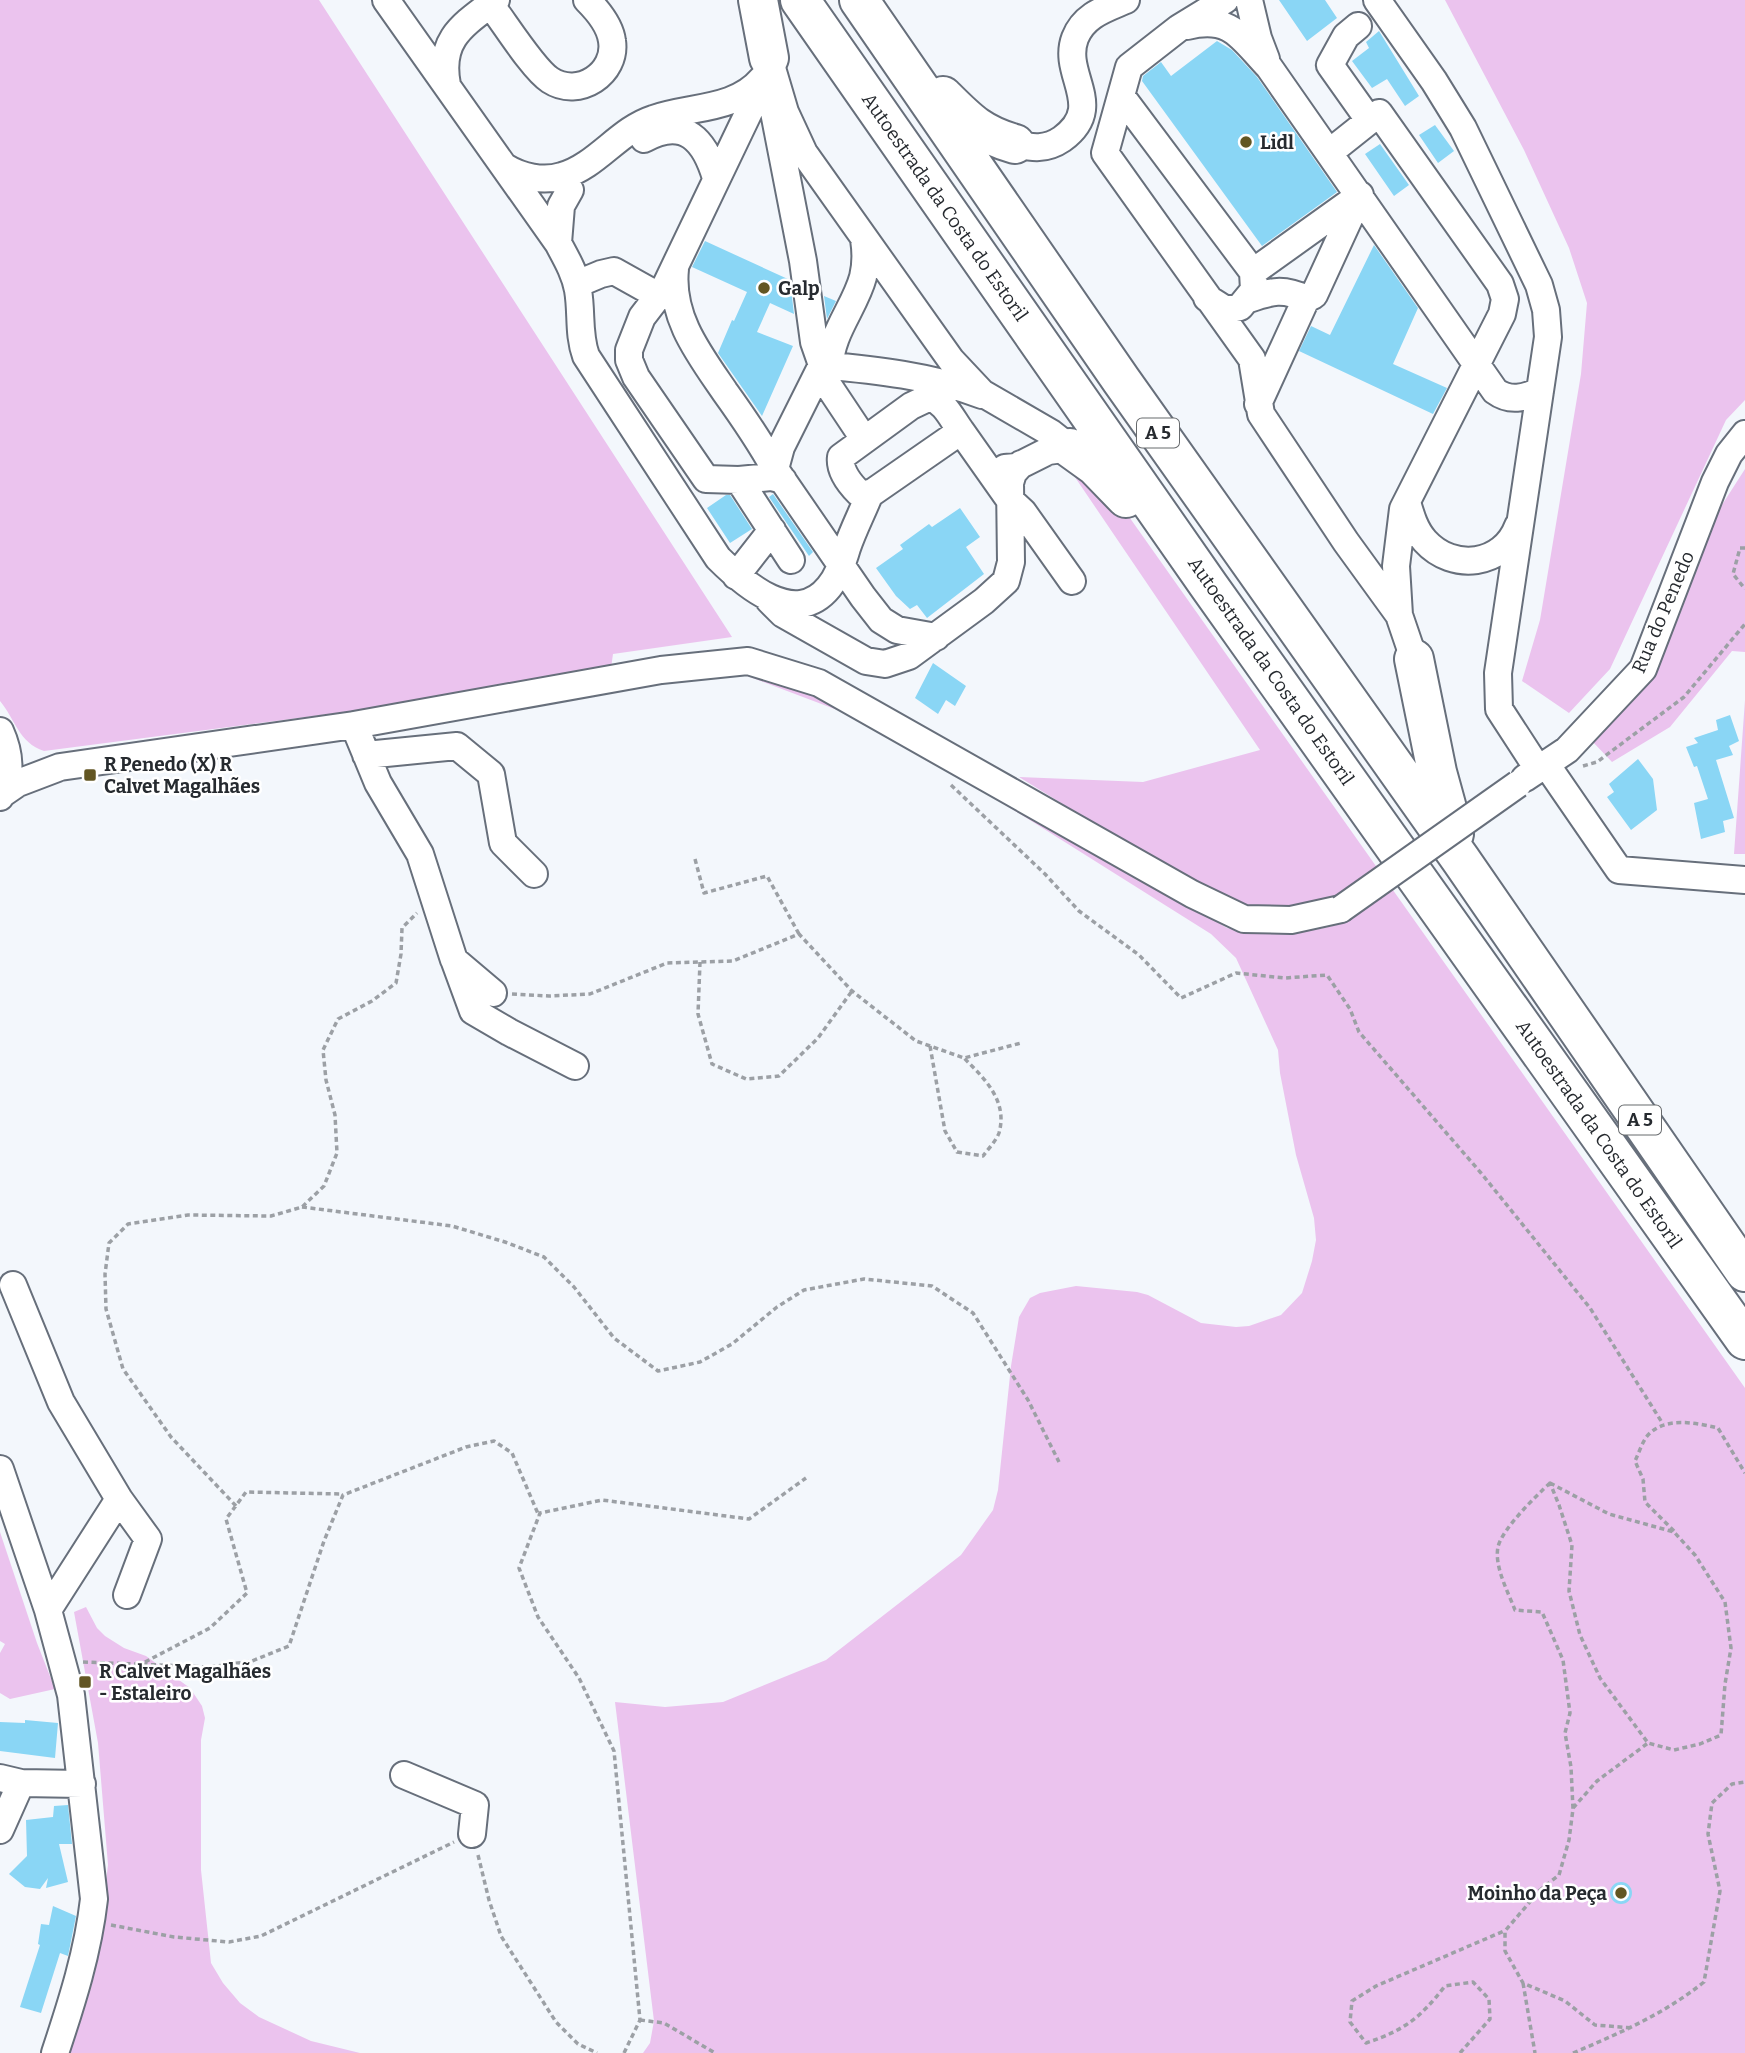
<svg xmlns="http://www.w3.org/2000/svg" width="1745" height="2053" viewBox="0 0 1745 2053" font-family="Bitter,serif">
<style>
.green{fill:#ebc3ee}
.building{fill:#8ad6f5}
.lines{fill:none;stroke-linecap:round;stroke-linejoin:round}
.minor-casing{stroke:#676f7b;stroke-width:30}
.highway-casing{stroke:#676f7b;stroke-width:42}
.path{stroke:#9ca0a5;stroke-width:3.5;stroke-dasharray:5 3.5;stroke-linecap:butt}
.minor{stroke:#fff;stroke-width:26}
.highway{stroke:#fff;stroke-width:38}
.minor-bridge-casing{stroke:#676f7b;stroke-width:30;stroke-linecap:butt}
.minor-bridge{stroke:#fff;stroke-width:26}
.poi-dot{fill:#625623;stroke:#fff;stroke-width:2.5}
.labels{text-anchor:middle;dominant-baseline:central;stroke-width:5;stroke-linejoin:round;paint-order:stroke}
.shield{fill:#fff;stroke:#676a6d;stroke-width:2}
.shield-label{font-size:18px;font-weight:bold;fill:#262a2f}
.poi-label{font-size:19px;font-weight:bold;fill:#262a2f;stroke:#fff;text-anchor:start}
.street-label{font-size:19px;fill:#262a2f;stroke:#fff}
</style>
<rect width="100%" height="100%" fill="#f3f7fc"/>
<!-- green -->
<path class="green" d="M0,0H319L732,637L613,654L611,668L400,705L44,751C19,743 15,719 0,701Z
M1445,0H1745V400L1726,420L1610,669L1569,713L1522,681L1540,620L1581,374L1587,303L1569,248L1524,150Z
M1064,461L1120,504L1745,1388V2053H643L650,2043L654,2021L615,1702L665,1707L723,1702L826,1660L961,1555L993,1510L998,1490L1011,1366L1019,1317L1030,1298L1040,1293L1076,1286L1137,1292L1148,1295L1201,1323L1236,1327L1249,1326L1281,1315L1302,1293L1312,1261L1316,1240L1314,1218L1296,1155L1280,1073L1278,1050L1236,958L1211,934L1025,817L869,722L734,671L778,674L966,773L1227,928C1271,937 1306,934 1348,922L1333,900L1282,911L1242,908L1202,890L1019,777L1143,782L1260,750Z
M1745,469V652L1732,651L1670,727L1612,762L1592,741L1639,693L1682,609L1713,519Z
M1745,700V854H1734Z
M0,1532L37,1643L55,1689L10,1699L0,1693V1653L5,1644L0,1641Z
M86,1607L97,1628L105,1636L124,1648L146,1656L190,1688L202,1706L205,1718L201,1740V1870L211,1963L223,1983L240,2003L259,2017L311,2041L360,2053H66L99,1938L108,1865L98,1743L74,1612Z"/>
<!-- building -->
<path class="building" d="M1279,0H1325L1337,18L1307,41Z
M1379,31L1419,96L1405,106L1387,79L1372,88L1352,61L1369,48L1366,42Z
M1217,41L1232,50L1257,77L1337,192L1262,246L1142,81L1143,76L1161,62L1171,76Z
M1435,125L1454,151L1438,163L1419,135Z
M1380,144L1409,185L1394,196L1365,154Z
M705,241L790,280L794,314L770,303L757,332L793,346L762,416L718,353L732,320L734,321L747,292L692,267Z
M1374,245L1418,308L1393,364L1447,388L1433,414L1299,351L1311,326L1330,335Z
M824,296L836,301L827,319Z
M773,494L813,552L809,556L769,497Z
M726,495H730L752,529L730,543L707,508Z
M960,508L980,537L966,547L984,574L927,618L917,605L910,609L896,596L876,568L903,549L900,545L929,524L932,527Z
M933,663L966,686L955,706L946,700L938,714L915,698Z
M1730,715L1739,741L1729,746L1733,755L1716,760L1734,818L1723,821L1725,832L1701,839L1694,803L1708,799L1697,766L1694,767L1686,747L1698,743L1694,738L1718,730L1716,720Z
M1638,759L1653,779L1657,810L1631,830L1607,797L1614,792L1609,784Z
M25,1720L58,1723L55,1758L0,1751V1722L25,1723Z
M68,1805L72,1844H59L68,1882L46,1888L48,1878L40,1889L25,1887L9,1874L27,1856L26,1820L53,1817L54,1806Z
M1610 1893a11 11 0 1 1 22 0a11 11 0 1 1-22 0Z
M53,1906L76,1916L68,1956L60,1953L41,2013L20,2007L40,1945L38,1944L41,1924L49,1925Z"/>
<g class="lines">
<defs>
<path id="minor" d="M386,0L558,243C566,258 575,273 578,290C582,313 578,334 586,356L718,558C744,584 795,629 829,587C838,576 843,562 847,548C853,530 863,511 870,493
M1225,0L1179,28L1129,67L1105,153L1252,359L1261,414L1346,542L1399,615
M1249,0L1258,38L1266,59
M1377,0L1434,81L1463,128L1539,285L1546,310L1548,337L1498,673L1499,709L1538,769
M490,4C504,22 533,69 550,80C579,99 617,73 612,41C610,25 598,11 587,0
M1187,26C1232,15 1241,38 1269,67L1495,391C1510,402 1524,398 1540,391
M1358,26L1346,36L1330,65L1369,120
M769,58L768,72L665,287L642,317L629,350V360L636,377L706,479L739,480L771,477L783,480
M769,58L785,112L804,153L951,360L982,393L1051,433L1070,448
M447,85C438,39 463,25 496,0
M1122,97L1253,272L1254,290L1240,307L1226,310L1207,298
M774,112L803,261L814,342L822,365L781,447L775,469
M644,139C685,116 705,141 716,178
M1015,144C1032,148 1046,150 1062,139C1107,106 1061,75 1075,38C1084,15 1105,9 1126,0
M1330,152L1379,113L1500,284L1505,299L1502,314L1403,509L1396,566L1399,615L1414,659
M505,167C521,177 543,182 562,176C597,166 619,130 653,119C689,106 735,111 762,79
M558,243L561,206L570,190
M675,269C670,317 699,354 725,392C743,417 760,442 775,469L863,597L881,620L897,630L936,637
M1253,272L1359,196
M577,284L601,274L614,271L648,290L653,292L663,290
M1249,299C1271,291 1284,288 1306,299
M830,366C830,334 855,307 863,277C866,265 866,252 864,239
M930,397C945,402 952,419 961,431L873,492L866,494L859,493C850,484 839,471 841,457L911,406Z
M1258,404L1306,299L1314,295L1360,195
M961,431L1009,499L1023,512L1072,581
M864,439L828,385L822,365C875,370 932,376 982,395
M1005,468L1016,467L1048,451L1070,448
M739,480L791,560
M1407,502C1411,516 1415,530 1425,541C1453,572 1503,566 1518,526
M736,576L772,530
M769,600L783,614L866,661L885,664L909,656L984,601L1006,581L1011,562L1010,483L1013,473L1021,464
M354,725L378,783L420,854L454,960L493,993
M0,731C10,753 12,776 0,797
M366,755L457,746L491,774L503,843L534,874
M1546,764L1619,870L1745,880
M1525,778L1567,750L1643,669L1715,482L1729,454L1745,434
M2,794L18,783L60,767L354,725L661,670L748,661L819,683L1192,894L1244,919L1291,920L1341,909
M455,962L473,1011L509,1032L575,1066
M13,1285L61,1402L119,1499L48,1610
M0,1469L48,1610L71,1695L94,1899C88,1952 72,2002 55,2053
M119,1499L148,1539L127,1595
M404,1775L475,1805L472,1834
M0,1778L21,1783L82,1784
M0,1830L21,1783"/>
<path id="highway" d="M758,0L769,58
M800,0L1209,586L1745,1340
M859,0L1121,380L1461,860L1745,1272
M943,96C968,121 980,134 1015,144
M1070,448L1095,466L1126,498
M1414,659L1437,772L1454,834"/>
</defs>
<!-- minor casing -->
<use href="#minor" class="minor-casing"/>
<!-- highway casing -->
<use href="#highway" class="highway-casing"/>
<!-- path -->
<path class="path" d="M1745,548H1740L1733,574L1745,589
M1583,766L1597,762L1684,697L1745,624
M951,785L1045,874L1079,911L1139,955L1181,998L1236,973L1285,978L1327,975L1350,1009L1359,1032L1481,1173L1590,1308L1663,1424
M695,859L704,893L767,876L799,934
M700,962L698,1014L712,1064L746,1079L779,1076L818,1038L852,991
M512,994L549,996L590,994L667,963L733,961L799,934L852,991L916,1041L964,1058L1021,1043
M930,1046L945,1131L957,1152L983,1156C988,1149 996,1141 999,1133C1008,1101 985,1079 964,1058
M302,1207L452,1226L505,1242L544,1257L574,1287L614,1338L658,1371L700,1362L732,1344L777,1307L804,1290L864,1279L932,1286L973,1313L1028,1400L1059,1462
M1550,1483L1609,1514L1674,1532L1695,1555L1725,1602L1731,1648L1725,1684L1721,1735L1700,1744L1674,1750L1648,1743L1600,1678L1580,1635L1569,1591L1572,1545L1559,1505Z
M1550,1483C1536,1496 1502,1529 1498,1547C1494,1566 1508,1592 1515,1610L1542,1612L1563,1660L1570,1713L1565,1733L1571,1767L1573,1809L1569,1840L1559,1875L1540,1890L1505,1931V1951L1523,1983L1565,2001L1595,2025L1633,2028
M236,1506L171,1437L123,1369L106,1309L105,1274L109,1243L128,1224L188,1215L271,1216L302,1207L324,1186L337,1153L335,1115L326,1080L323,1050L338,1019L372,1001L396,983L401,954L402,928L417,913
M1674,1531L1645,1502L1643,1479L1635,1461C1639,1453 1642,1442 1648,1435C1666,1416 1696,1423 1718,1428L1745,1473
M83,1662L210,1667L252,1661L289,1646L324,1541L343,1495L466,1447L494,1441L512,1453L539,1516
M145,1662L210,1628L247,1593L226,1519L246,1492L342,1494
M1573,1808L1597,1781L1648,1743
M478,1855L489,1900L501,1936L556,2022L578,2044L597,2053
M111,1925L174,1937L229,1942L261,1936L454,1842
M1523,1983L1535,2053
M640,2020L664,2023L715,2053
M624,2053L640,2020L614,1751L579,1678L538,1617L519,1568L540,1513L602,1500L749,1519L806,1478
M1460,2053L1490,2019L1489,1999L1473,1982L1445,1986C1420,2018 1405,2030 1366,2043L1350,2022L1352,2001L1376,1986L1504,1931
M1573,2053C1620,2033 1664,2014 1704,1982L1720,1891L1708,1834L1712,1803L1732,1784L1745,1782"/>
<!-- minor -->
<use href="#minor" class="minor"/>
<!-- highway -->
<use href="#highway" class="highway"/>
<defs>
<path id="minor-bridge" d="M1341,909L1518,784"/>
</defs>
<!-- minor-bridge casing -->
<use href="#minor-bridge" class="minor-bridge-casing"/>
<!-- minor-bridge -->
<use href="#minor-bridge" class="minor-bridge"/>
</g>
<!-- markers -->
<g class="poi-dot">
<circle cx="1246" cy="142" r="7"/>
<circle cx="764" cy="288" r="7"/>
<rect x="83" y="768" width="14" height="14" rx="3.5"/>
<rect x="78" y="1675" width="14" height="14" rx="3.5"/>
<circle cx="1621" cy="1893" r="7"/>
</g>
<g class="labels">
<!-- shield labels -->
<g class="shield">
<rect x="1137" y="418.5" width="42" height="29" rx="5"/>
<rect x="1619" y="1105.5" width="42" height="29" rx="5"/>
</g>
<g class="shield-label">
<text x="1158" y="433">A 5</text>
<text x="1640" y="1120">A 5</text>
</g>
<!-- poi labels -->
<g class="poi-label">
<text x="1260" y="142">Lidl</text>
<text x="778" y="288">Galp</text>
<text x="104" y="764">R Penedo (X) R<tspan x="104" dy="22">Calvet Magalhães</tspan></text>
<text x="99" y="1671">R Calvet Magalhães<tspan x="99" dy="22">- Estaleiro</tspan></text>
<text x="1607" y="1893" text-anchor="end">Moinho da Peça</text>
</g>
<!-- street labels -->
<g class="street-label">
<text transform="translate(945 207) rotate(55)">Autoestrada da Costa do Estoril</text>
<text transform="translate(1663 612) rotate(-67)">Rua do Penedo</text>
<text transform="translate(1271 671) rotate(55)">Autoestrada da Costa do Estoril</text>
<text transform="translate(1599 1134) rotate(55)">Autoestrada da Costa do Estoril</text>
</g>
</g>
</svg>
